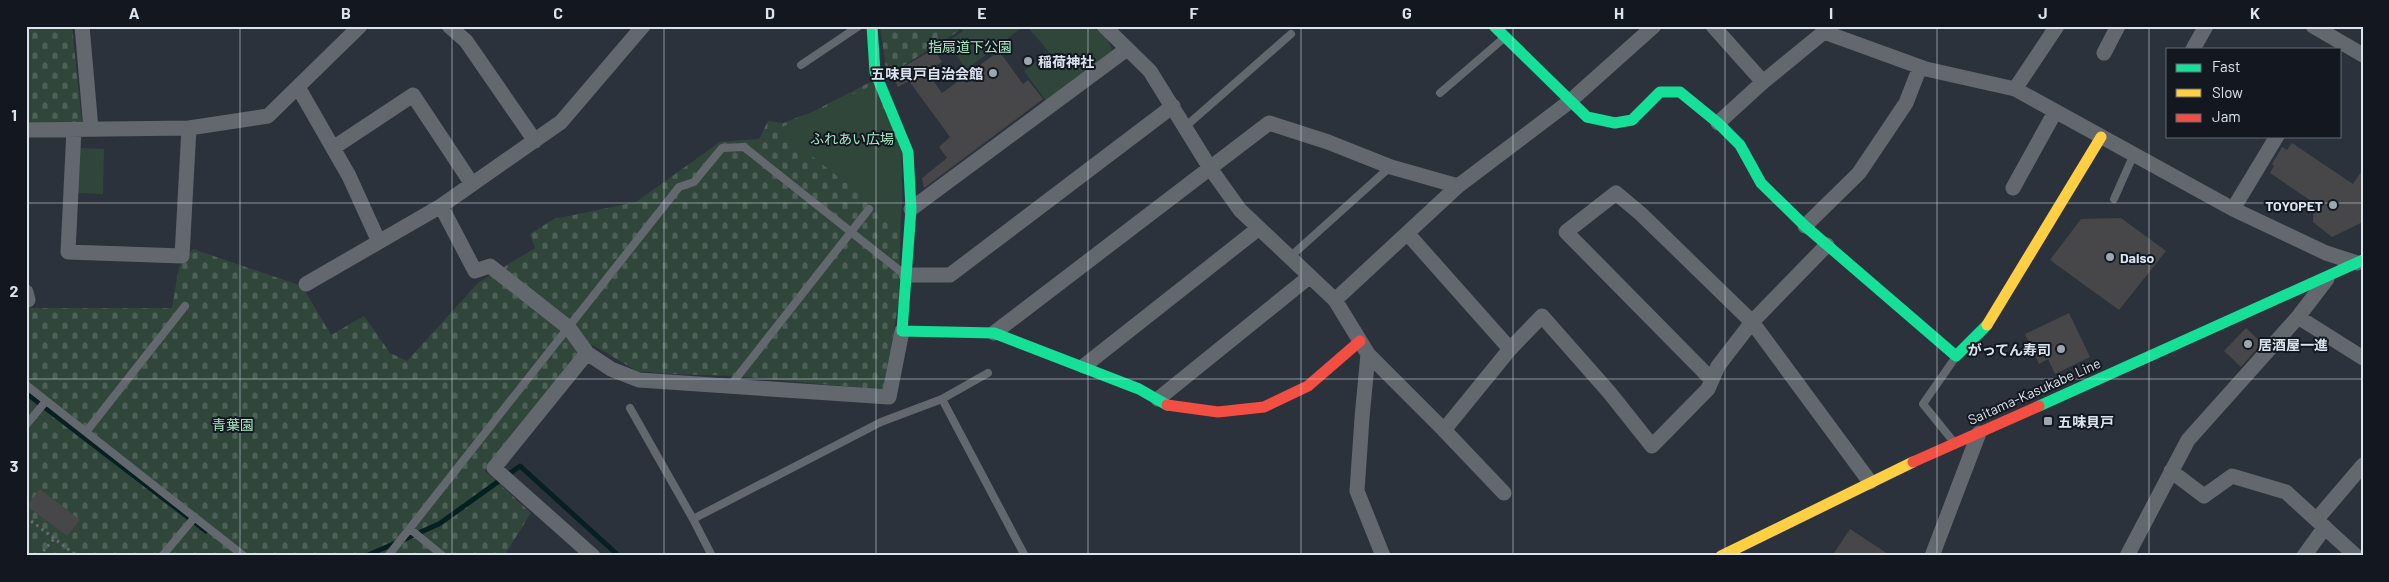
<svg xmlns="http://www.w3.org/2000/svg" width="2389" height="582" viewBox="0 0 2389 582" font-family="Barlow,'Noto Sans JP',sans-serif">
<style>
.cemetery{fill:url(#cemetery-stones)}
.park{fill:#30463b}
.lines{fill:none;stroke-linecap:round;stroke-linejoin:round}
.stream{stroke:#061f21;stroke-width:5}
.building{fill:#474649}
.path{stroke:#666a72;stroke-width:3;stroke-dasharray:2.5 4;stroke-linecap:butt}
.lane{stroke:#63686f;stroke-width:8}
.street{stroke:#63686f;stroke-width:15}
.fast{stroke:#16e098;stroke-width:11}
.slow{stroke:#ffcf43;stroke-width:11}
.jam{stroke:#f24e42;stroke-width:11}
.grid{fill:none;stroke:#dce4ef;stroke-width:1;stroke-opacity:0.55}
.poi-dot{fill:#9ea6b0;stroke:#131820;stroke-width:2}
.labels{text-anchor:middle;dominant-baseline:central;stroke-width:4;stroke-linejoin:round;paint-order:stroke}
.park-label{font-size:14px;fill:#a8e9c2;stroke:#131820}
.poi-label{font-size:14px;font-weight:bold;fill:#dce4ef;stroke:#131820;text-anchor:start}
.street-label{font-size:14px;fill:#dce4ef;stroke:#131820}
.neatline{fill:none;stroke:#dce4ef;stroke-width:2}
.grid-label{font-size:16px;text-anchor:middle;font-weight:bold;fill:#dce4ef}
</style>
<defs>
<pattern id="cemetery-stones" width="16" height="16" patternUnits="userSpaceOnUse" patternTransform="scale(1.25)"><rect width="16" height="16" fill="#30463b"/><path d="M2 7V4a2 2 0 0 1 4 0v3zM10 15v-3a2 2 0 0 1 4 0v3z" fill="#4d6158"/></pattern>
</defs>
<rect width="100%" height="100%" fill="#2c323c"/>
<!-- cemetery -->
<path class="cemetery" d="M26,26H72L82,124L26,125Z
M880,26H956L959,31L887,76Z
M878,78L902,153L899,300L884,390L735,376L671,374L637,371L593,345L580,355L485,471L531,513L504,556H26V308H172L179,267L193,249L302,286L331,335L364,316L390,353L407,361L478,283L535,248L530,234L554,219L636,202L720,142L759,139L768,121L783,123L812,112Z"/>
<!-- park -->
<path class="park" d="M959,26H1024L967,69L946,43L963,31Z
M1027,26H1089C1101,31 1111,40 1112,52L1046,101L1024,71L1049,52Z
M873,85C894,136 908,169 900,226L778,129Z
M80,148L104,149L103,194L76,193Z"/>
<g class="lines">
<!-- stream -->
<path class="stream" d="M26,393L206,531
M366,556L439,524L520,466L619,556"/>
</g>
<!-- building -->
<path class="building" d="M934,49L942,62L926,71L942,93L999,51L1023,84L1028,80L1043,99L924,188L922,178L947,158L939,147L950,137L909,81L898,87L891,74Z
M2292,143L2353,184L2363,169V222L2332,237L2313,222L2314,203L2270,173L2274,166L2272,164L2282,147L2287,150Z
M2121,218L2166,251L2119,310L2050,260L2081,219Z
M2069,313L2090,357L2055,374L2048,359L2039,364L2025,334Z
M2246,328L2262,343L2241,367L2224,351Z
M40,489L80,520L67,536L27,506Z
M1850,529L1891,556H1832Z"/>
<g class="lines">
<!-- path -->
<path class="path" d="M26,517L77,556
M39,556L54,539"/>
<!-- lane -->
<path class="lane" d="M801,65L859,26
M1440,93L1504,38
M1185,127L1291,34
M2114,199L2134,154
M1290,257L1390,167
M26,385L244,556
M730,386L869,209
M942,399L1025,556
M630,408L693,519L712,556
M26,425L46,401
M86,432L185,306
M1953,441L1923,404L1955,358
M693,519L881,422L942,399L988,373
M410,529L443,556
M162,556L195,517
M388,556L679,187L694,182L722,148L744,147L904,274"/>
<!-- street -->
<path class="street" d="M82,26L91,129
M449,26L466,41L535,141
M1104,26L1150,71L1210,168L1240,210L1335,300L1368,354L1362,418L1357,491L1383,556
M1713,26L1763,82
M1826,26L1824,32L1926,69L2015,89L2233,209L2326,253L2357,263
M2313,26L2363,55
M2193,49L2206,26
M2104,53L2118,26
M298,87L349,176L379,242
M2015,89L2057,26
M1718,123L1763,82L1824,32
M74,129L68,252L182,256L189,128L268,116L360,26
M26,130L189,128
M333,148L413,95L472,184
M2013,188L2055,112
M441,206L475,271L490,266L569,328L587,353
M911,209L1127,49
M2233,209L2277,136
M1805,226L1859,173L1906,103L1920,67
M1407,233L1510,349
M906,275H950L1173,106
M306,284L441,206L561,122L643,26
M26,292L28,300
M1335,300L1458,186L1569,102L1654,26
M2298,317L2363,358
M994,333L1269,123L1328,142L1391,167L1458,186
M1368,354L1444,430L1510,349L1542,316L1609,392L1652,446L1708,389L1718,366L1752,322L1827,245
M1084,366L1259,228
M1712,380L1566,232L1616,193L1641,214L1752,322L1870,482
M1158,399L1309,277
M1444,430L1504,493
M2171,471L2204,496L2232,476L2286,492L2356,556
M2317,519L2363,465
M593,556L494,468L587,353L611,369L639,380L889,397L902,331
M1932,556L1979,433
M2127,556L2188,440L2298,317L2327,279
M2304,556L2325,527"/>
<!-- fast -->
<path class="fast" d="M872,26L875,72L908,152L911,209L902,331L994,333L1139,389L1167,405
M1494,26L1587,117L1615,123L1632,120L1660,92H1680L1718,123L1740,145L1761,183L1805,226L1956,356L1987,325
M2039,406L2363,260"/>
<!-- slow -->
<path class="slow" d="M1987,325L2101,137
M1721,556L1913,462"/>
<!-- jam -->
<path class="jam" d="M1167,405L1218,412L1264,407L1308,386L1360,341
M1913,462L2039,406"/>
</g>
<!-- grid -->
<path class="grid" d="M240,26V556M452,26V556M664,26V556M876,26V556M1088,26V556M1301,26V556M1513,26V556M1725,26V556M1937,26V556M2149,26V556M26,203H2363M26,379H2363"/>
<!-- markers -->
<g class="poi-dot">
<circle cx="1028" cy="61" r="5"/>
<circle cx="993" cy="73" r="5"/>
<circle cx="2333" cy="205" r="5"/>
<circle cx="2110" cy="257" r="5"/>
<circle cx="2248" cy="344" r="5"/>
<circle cx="2061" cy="349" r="5"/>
<rect x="2043" y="416" width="10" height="10" rx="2.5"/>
</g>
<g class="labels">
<!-- park labels -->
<g class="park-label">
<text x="970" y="46">指扇道下公園</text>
<text x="852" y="138">ふれあい広場</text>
<text x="233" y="424">青葉園</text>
</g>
<!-- poi labels -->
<g class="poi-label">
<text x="1038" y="61">稲荷神社</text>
<text x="983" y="73" text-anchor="end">五味貝戸自治会館</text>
<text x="2323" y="205" text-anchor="end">TOYOPET</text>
<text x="2120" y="257">Daiso</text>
<text x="2258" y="344">居酒屋一進</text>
<text x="2051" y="349" text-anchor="end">がってん寿司</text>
<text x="2058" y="421">五味貝戸</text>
</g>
<!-- street labels -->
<g class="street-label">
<text transform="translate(2034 391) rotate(-24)">Saitama-Kasukabe Line</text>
</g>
</g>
<!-- border -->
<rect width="2389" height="582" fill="none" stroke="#131820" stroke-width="55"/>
<!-- legend -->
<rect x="2166" y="48" width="175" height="90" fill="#131820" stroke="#636a73"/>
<rect x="2176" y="64" width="25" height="8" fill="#16e098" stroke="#636a73"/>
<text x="2212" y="72" font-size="15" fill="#dce4ef">Fast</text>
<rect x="2176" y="89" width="25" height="8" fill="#ffcf43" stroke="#636a73"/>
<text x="2212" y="98" font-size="15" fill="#dce4ef">Slow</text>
<rect x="2176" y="114" width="25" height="8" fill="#f24e42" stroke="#636a73"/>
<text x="2212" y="122" font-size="15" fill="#dce4ef">Jam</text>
<rect x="28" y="28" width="2334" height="526" class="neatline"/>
<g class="grid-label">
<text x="134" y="19">A</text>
<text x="346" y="19">B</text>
<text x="558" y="19">C</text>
<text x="770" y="19">D</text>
<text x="982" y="19">E</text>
<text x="1194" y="19">F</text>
<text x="1407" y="19">G</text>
<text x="1619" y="19">H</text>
<text x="1831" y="19">I</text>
<text x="2043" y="19">J</text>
<text x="2255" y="19">K</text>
<text x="14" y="121">1</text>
<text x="14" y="297">2</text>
<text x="14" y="472">3</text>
</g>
</svg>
